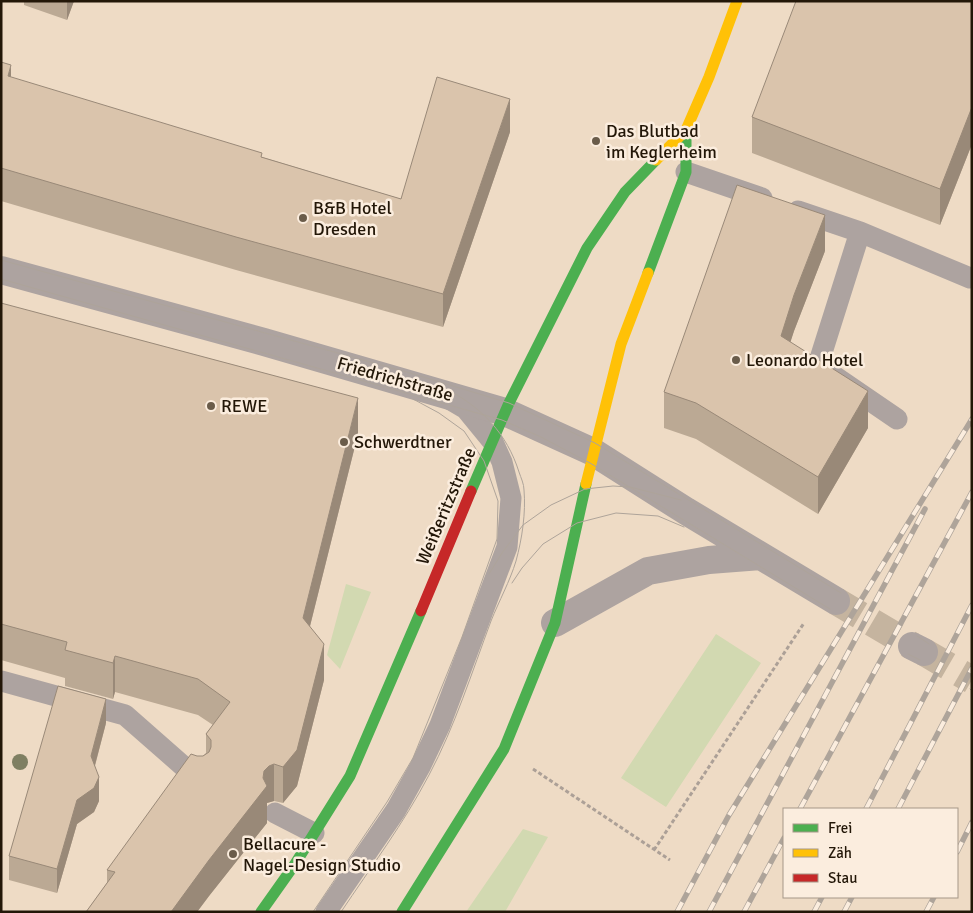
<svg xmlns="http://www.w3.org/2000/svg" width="973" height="913" viewBox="0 0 973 913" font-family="Signika,sans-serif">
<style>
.green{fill:#d2d9b1}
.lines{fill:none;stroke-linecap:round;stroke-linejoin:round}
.street-tunnel{stroke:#c5b49f;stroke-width:28;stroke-dasharray:28 14;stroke-linecap:butt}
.path{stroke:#aca097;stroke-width:3;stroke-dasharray:4 2.5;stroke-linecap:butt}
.lane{stroke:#ada3a0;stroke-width:21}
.street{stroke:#ada3a0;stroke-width:28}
.fast{stroke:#4caf50;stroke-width:11}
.slow{stroke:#ffc107;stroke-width:11}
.jam{stroke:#c62828;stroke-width:11}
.tram{stroke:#aea49a;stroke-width:1}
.rail-casing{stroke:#aea49a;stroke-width:5.5}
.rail{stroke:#fbedde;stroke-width:4;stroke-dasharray:11;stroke-linecap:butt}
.tree{fill:#7f7f62}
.wall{fill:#bba994}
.shaded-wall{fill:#998978}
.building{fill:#dac4ac;stroke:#998978}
.poi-dot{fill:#6a5c4a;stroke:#fbedde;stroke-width:2}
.labels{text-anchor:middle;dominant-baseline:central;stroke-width:5;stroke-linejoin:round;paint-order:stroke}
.poi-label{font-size:18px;fill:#231708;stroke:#fbedde;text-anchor:start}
.street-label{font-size:18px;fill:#231708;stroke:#fbedde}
</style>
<rect width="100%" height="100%" fill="#eedbc5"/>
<!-- green -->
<path class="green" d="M346,584L371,592L340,669L327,655Z
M716,634L761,663L666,807L621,778Z
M523,829L548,837L505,912H466Z"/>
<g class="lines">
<!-- street-tunnel -->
<path class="street-tunnel" d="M836,601L912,646
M924,652L972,680"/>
<!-- path -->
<path class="path" d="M533,769L670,860
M654,850L804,623"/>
<!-- lane -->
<path class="lane" d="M686,172L762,198
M798,211L860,232L970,278
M860,232L818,365L897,419
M1,681L125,715L199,780
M275,813L314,833
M326,912L396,810L420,767L440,725L507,547L511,498L502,462L493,442L466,409L449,399"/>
<!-- street -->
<path class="street" d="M1,270L264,342L505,412L593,452L686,511L836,601
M555,623L648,571L709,560L761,556
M912,646L924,652"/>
<!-- fast -->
<path class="fast" d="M648,273L686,172V130
M471,491L509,403L587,248L625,192L656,160
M261,912L295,864L350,776L421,611
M402,912L504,749L555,623L586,484"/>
<!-- slow -->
<path class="slow" d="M656,160L686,130L709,77L737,1
M586,484L621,344L648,273"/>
<!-- jam -->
<path class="jam" d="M421,611L471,491"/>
<!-- tram -->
<path class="tram" d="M1,260L410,373L509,403L595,443L841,593
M1,279L502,420L541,437L590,463L830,609
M489,574L502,553L523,525L551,505L585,489L613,486L630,487L681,500
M512,583L522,568L543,544L577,523L616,513L658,516L684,527
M917,636L929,644
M908,654L920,660
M970,689L972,691
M313,912L387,802L413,758L462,637L497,539L498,501L484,461L464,431L439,413L413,399
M341,912C371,867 404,823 429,775C455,726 472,672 491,621C499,601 510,581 516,561C522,539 526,513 524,490C524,484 521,478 519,472C507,434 482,407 446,389"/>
<defs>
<path id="rail" d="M800,809L972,492
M866,809L972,605
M898,809L972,668
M957,852L972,822
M677,912L729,815L972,419
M709,912L925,509
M744,912L784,838
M814,912L822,897
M844,912L852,897
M926,912L934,897"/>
</defs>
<!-- rail casing -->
<use href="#rail" class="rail-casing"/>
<!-- rail -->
<use href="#rail" class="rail"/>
</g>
<!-- trees -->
<circle class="tree" cx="20" cy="762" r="8"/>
<!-- wall -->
<path class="wall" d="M24,1H74L67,20L24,5Z
M972,1V144L940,225L752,153V117Z
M1,62L11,78L262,157L401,199L510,132L443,327L236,270L1,201Z
M825,251L794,331L790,342L868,428L818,514L696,439L664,428V392Z
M1,303L358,434L310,626L324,680L297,786L283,803L274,801L267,803V823L209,896L197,912H86L107,883V870L197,756H203L206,753V734L213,725L198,715L115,692L113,699L65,686V678L1,660Z
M106,723L95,766L99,801L94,812L77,824L57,893L9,880V856Z"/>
<!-- shaded-wall -->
<path class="shaded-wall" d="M67,1H74L67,20Z
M11,65V98L8,76Z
M510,99V132L443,327V294Z
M972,107V144L940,225V189Z
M825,215V251L794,331L781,372V336L794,295Z
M868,391V428L818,514V477Z
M358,398V434L303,654V618Z
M324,644V680L297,786L283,803V767Z
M115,656V692L113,699V663Z
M106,699V723L91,780V756Z
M274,764V801L267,803V823L209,896L197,912H171L263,778L264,771L269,766Z
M99,777V801L94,812L77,824L57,893V869L77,800Z"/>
<!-- building -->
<path class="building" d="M796,1H972V107L940,189L752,117Z
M1,62L11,65L8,76L262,153L261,157L401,199L437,77L510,99L443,294L236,237L1,168Z
M737,185L825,215L794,295L781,336L868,391L818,477L696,403L664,392Z
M1,303L358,398L303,618L324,644L297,750L283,767L274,764L269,766L264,771L263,778L267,786L209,860L171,912H86L115,872L107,870L191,754L197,756H203L209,752L211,747V740L206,734L230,702L198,679L115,656L113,663L65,650L67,642L1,624Z
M58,686L106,699L91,756L99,777L94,788L77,800L57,869L9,856Z"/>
<!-- markers -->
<g class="poi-dot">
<circle cx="596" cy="141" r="5"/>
<circle cx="303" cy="218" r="5"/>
<circle cx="736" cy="360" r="5"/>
<circle cx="211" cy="406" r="5"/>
<circle cx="344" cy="442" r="5"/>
<circle cx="233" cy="854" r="5"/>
</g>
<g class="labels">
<!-- poi labels -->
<g class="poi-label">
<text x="606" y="131">Das Blutbad<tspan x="606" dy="21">im Keglerheim</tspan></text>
<text x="313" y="208">B&amp;B Hotel<tspan x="313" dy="21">Dresden</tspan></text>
<text x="746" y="360">Leonardo Hotel</text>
<text x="221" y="406">REWE</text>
<text x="354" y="442">Schwerdtner</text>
<text x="243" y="844">Bellacure -<tspan x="243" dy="21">Nagel-Design Studio</tspan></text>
</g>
<!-- street labels -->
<g class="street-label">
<text transform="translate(395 379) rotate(16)">Friedrichstraße</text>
<text transform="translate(446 506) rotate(-67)">Weißeritzstraße</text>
</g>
</g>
<!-- border -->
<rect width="973" height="913" fill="none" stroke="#231708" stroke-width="5"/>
<!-- legend -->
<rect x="783" y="808" width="175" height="90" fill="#fbedde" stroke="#a59788"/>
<rect x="793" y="824" width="25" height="8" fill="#4caf50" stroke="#a59788"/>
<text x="828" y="833" font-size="15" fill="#231708">Frei</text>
<rect x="793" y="849" width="25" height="8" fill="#ffc107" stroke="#a59788"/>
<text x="828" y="858" font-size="15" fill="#231708">Zäh</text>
<rect x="793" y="874" width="25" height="8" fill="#c62828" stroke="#a59788"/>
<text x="828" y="883" font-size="15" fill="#231708">Stau</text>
</svg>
